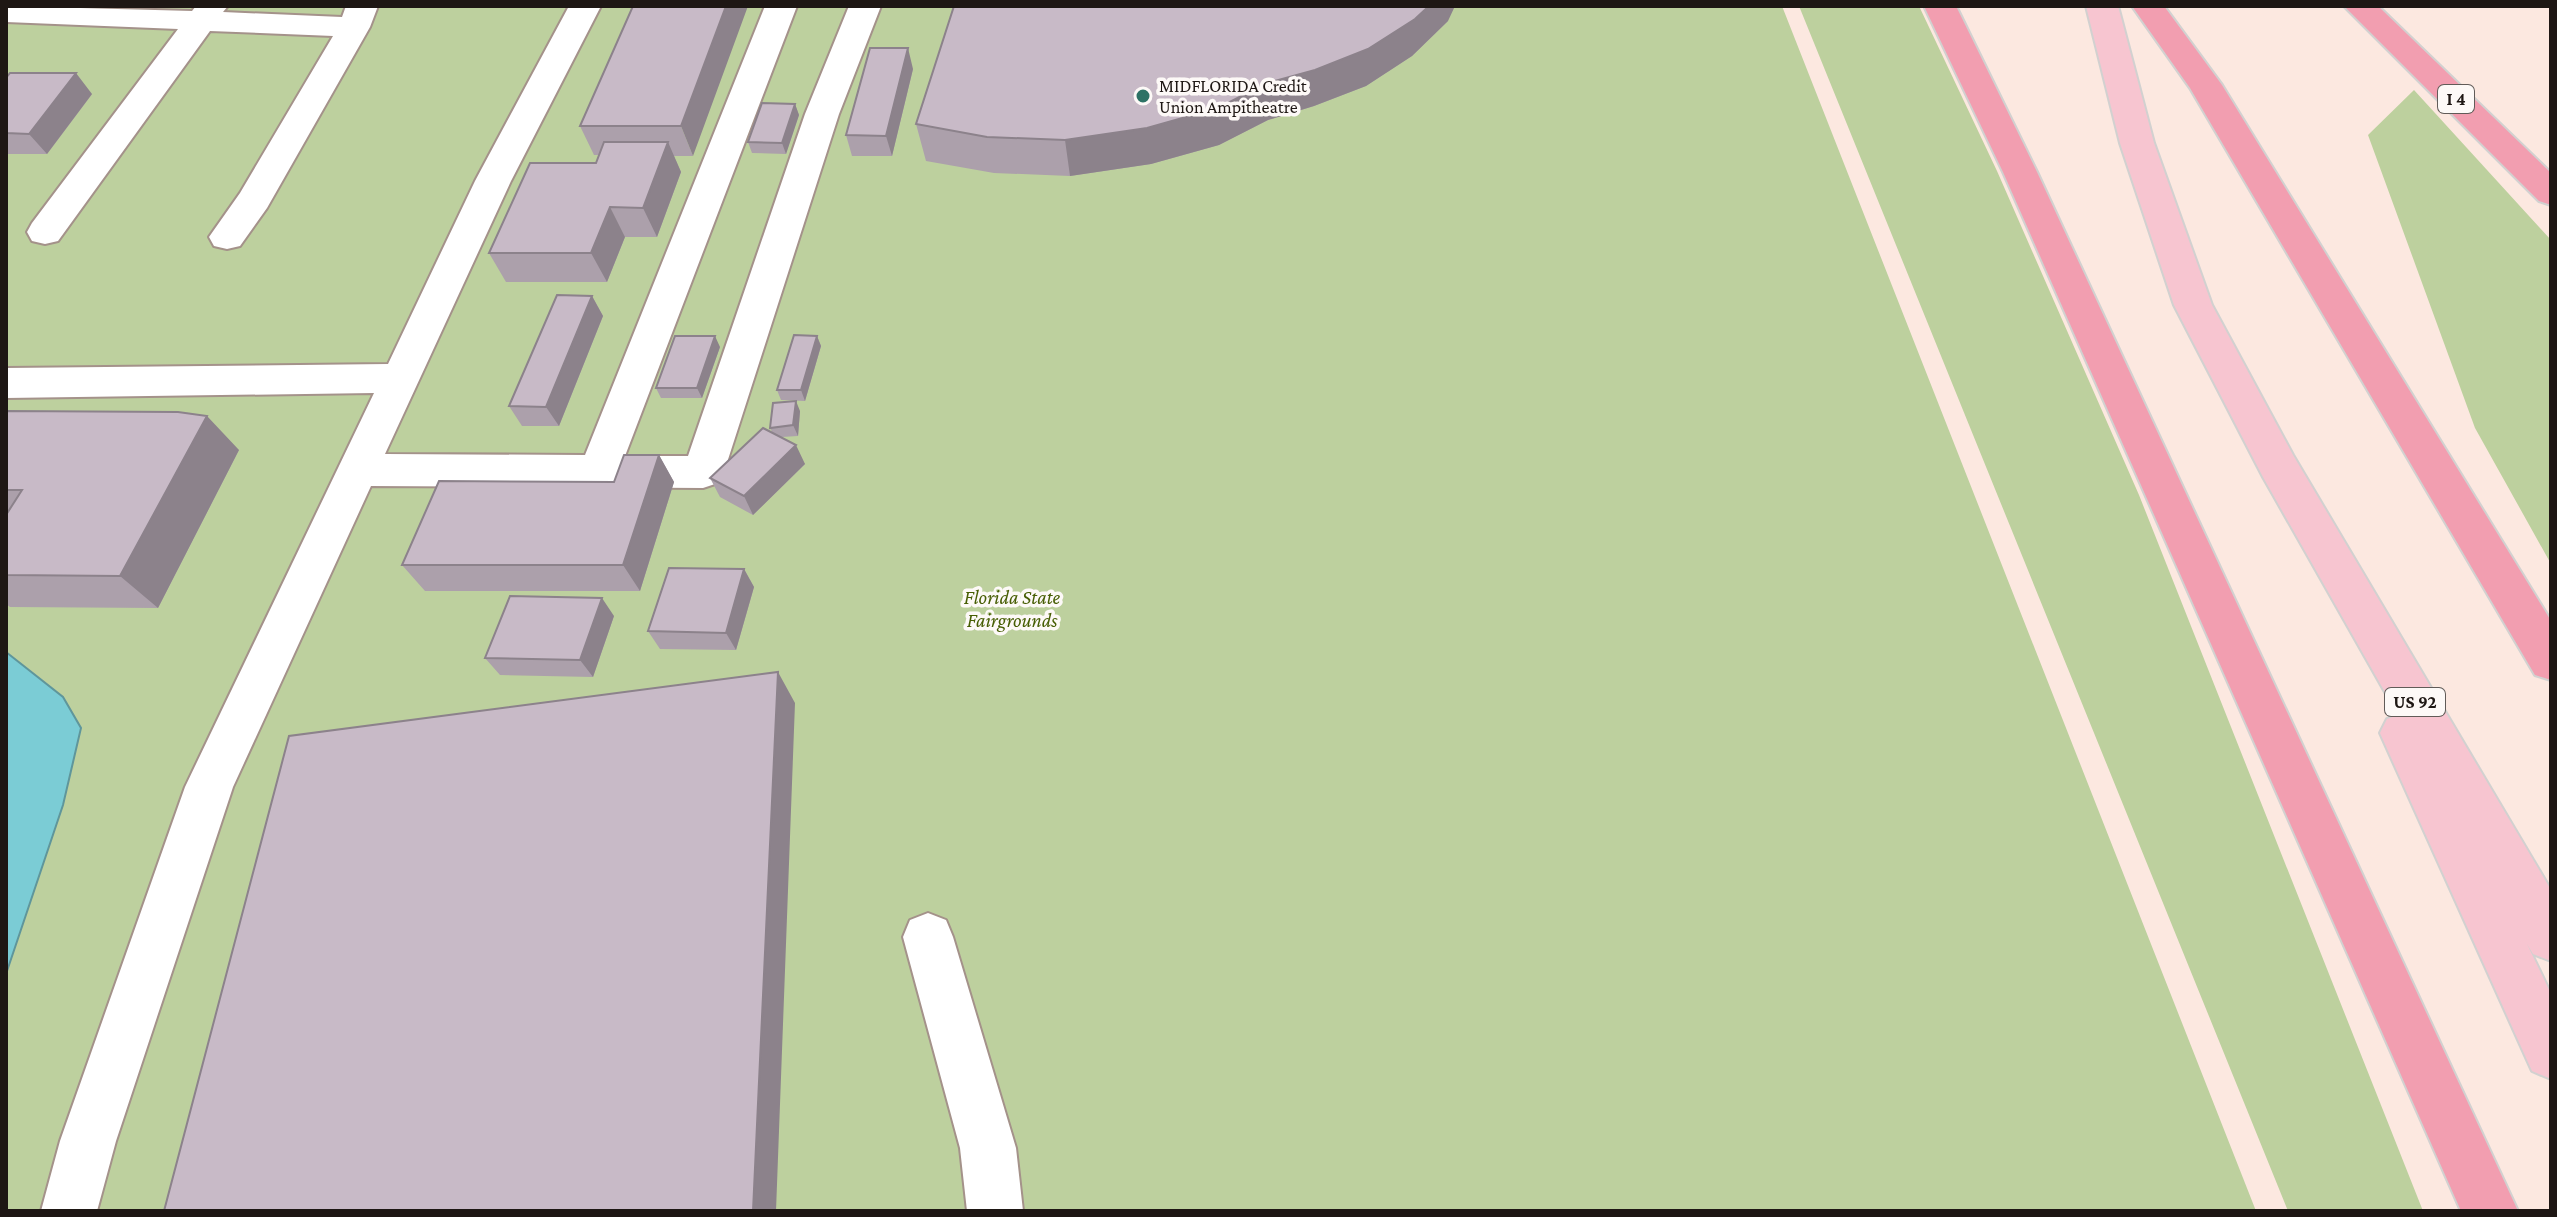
<svg xmlns="http://www.w3.org/2000/svg" width="2557" height="1217" viewBox="0 0 2557 1217" font-family="'Crimson Pro',serif">
<style>
.green{fill:#bdd09e}
.water{fill:#7bccd5;stroke:#5f969b;stroke-width:2}
.lines{fill:none;stroke-linecap:round;stroke-linejoin:round}
.minor-casing{stroke:#a4928a;stroke-width:4}
.major-casing{stroke:#d2d1d0;stroke-width:4}
.highway-casing{stroke:#d2d1d0;stroke-width:4}
.minor{fill:#fff;fill-rule:evenodd}
.major{fill:#f7c5d0;fill-rule:evenodd}
.highway{fill:#f29eb0;fill-rule:evenodd}
.wall{fill:#aca0ab}
.shaded-wall{fill:#8c828b}
.building{fill:#c8bac7;stroke:#8c828b;stroke-width:2}
.poi-dot{fill:#2d7265;stroke:#fdf9f7;stroke-width:3}
.labels{text-anchor:middle;dominant-baseline:central;stroke-width:7;stroke-linejoin:round;paint-order:stroke}
.far-poi-label{font-size:18px;fill:#1e1714;stroke:#fdf9f7;text-anchor:start}
.shield{fill:#fdf9f7;stroke:#615b58;stroke-width:2}
.shield-label{font-size:18px;font-weight:bold;fill:#1e1714}
.park-label{font-size:20px;font-style:italic;fill:#475e04;stroke:#fdf9f7}
</style>
<rect width="100%" height="100%" fill="#fce8e0"/>
<!-- green -->
<path class="green" d="M6,6H1782L2256,1211H6Z
M1799,6H1919L1997,171L2139,495L2423,1211H2288Z
M2414,90L2551,240V564L2475,428L2368,135Z"/>
<!-- water -->
<path class="water" d="M6,652L63,697L81,728L63,805L6,974Z"/>
<g class="lines">
<defs>
<path id="minor" d="M6,6L192,11L196,6H228L223,12L342,17L346,6H378L370,27L267,208L240,246L227,249L214,246L209,237L240,193L333,36L210,31L58,241L45,244L32,241L27,232L32,223L178,29L6,22Z
M569,6H601L511,181L385,454L585,455L765,6H797L625,456H688L805,114L849,6H881L839,114L724,472L718,483L703,488L371,486L233,787L116,1141L97,1211H41L60,1141L185,787L374,393L6,398V368L388,364L475,181Z
M928,913L946,920L953,937L1016,1148L1023,1211H967L960,1148L903,937L910,920Z"/>
<path id="major" d="M2086,6H2118L2154,143L2212,305L2293,455L2551,890V961L2533,954L2527,944L2551,994V1079L2532,1071L2380,733L2387,719L2398,715L2263,477L2174,305L2120,143Z"/>
<path id="highway" d="M1924,6H1956L2037,172L2518,1211H2461L2003,172Z
M2132,6H2164L2222,85L2551,621V680L2535,675L2190,88Z
M2344,6H2378L2551,173V205L2539,201Z"/>
</defs>
<!-- minor casing -->
<use href="#minor" class="minor-casing"/>
<!-- major casing -->
<use href="#major" class="major-casing"/>
<!-- highway casing -->
<use href="#highway" class="highway-casing"/>
<!-- minor -->
<use href="#minor" class="minor"/>
<!-- major -->
<use href="#major" class="major"/>
<!-- highway -->
<use href="#highway" class="highway"/>
</g>
<!-- wall -->
<path class="wall" d="M633,6L693,156H674L681,172L657,237H625L607,282H506L489,253L596,163L599,155H594L580,126Z
M1448,21L1412,56L1366,86L1314,106L1268,120L1219,145L1151,164L1070,176L994,173L926,161L916,124Z
M913,69L892,156H852L846,135Z
M6,78L92,94L47,154H6Z
M795,104L799,115L786,154L752,153L748,142Z
M592,296L603,316L559,426H522L509,406Z
M817,336L821,346L805,401L781,400L777,390Z
M720,347L702,398H661L656,388Z
M6,411L239,450L158,608L10,607L6,604Z
M800,411L798,436L782,437L805,464L753,515L720,497L710,478L772,432L770,428Z
M659,455L674,482L640,591H425L402,565L614,482Z
M744,569L754,587L736,650L660,649L648,631Z
M614,616L593,677L500,675L485,658Z"/>
<!-- shaded-wall -->
<path class="shaded-wall" d="M726,6H748L693,156L681,126Z
M1429,6H1455L1448,21L1412,56L1366,86L1314,106L1268,120L1219,145L1151,164L1070,176L1065,140L1267,83Z
M908,48L913,69L892,156L886,136Z
M76,73L92,94L47,154L29,134Z
M795,104L799,115L786,154L782,143Z
M668,142L681,172L657,237L643,208Z
M610,207L625,237L607,282L591,253Z
M592,296L603,316L559,426L546,407Z
M715,336L720,347L702,398L697,388Z
M817,336L821,346L805,401L801,390Z
M796,401L800,411L798,436L793,425Z
M207,416L239,450L158,608L120,576Z
M796,445L805,464L753,515L744,496Z
M659,455L674,482L640,591L623,565Z
M744,569L754,587L736,650L726,633Z
M602,598L614,616L593,677L580,660Z
M778,672L795,703L776,1211H753Z"/>
<!-- building -->
<path class="building" d="M633,6H726L681,126H580Z
M954,6H1429L1415,19L1368,49L1315,70L1267,83L1218,108L1147,128L1065,140L987,137L916,124Z
M870,48H908L886,136L846,135Z
M10,73H76L29,134L6,133V78Z
M762,103L795,104L782,143L748,142Z
M604,142H668L643,208L610,207L591,253H489L530,163H596Z
M557,295L592,296L546,407L509,406Z
M794,335L817,336L801,390H777Z
M675,336H715L697,388H656Z
M796,401L793,425L770,428L773,403Z
M6,411L178,412L207,416L120,576L6,575V515L22,490H6Z
M763,428L796,445L744,496L710,478Z
M624,455H659L623,565H402L439,481L614,482Z
M669,568L744,569L726,633L648,631Z
M510,596L602,598L580,660L485,658Z
M778,672L753,1211H164L289,736Z"/>
<!-- markers -->
<circle class="poi-dot" cx="1143" cy="96" r="8"/>
<g class="labels">
<!-- far-poi labels -->
<g class="far-poi-label">
<text x="1159" y="86">MIDFLORIDA Credit<tspan x="1159" dy="21">Union Ampitheatre</tspan></text>
</g>
<!-- shield labels -->
<g class="shield">
<rect x="2438" y="85" width="36" height="28" rx="6"/>
<rect x="2385" y="688" width="60" height="28" rx="6"/>
</g>
<g class="shield-label">
<text x="2456" y="99">I 4</text>
<text x="2415" y="702">US 92</text>
</g>
<!-- park labels -->
<g class="park-label">
<text x="1012" y="597">Florida State<tspan x="1012" dy="23">Fairgrounds</tspan></text>
</g>
</g>
<!-- border -->
<rect width="2557" height="1217" fill="none" stroke="#1e1714" stroke-width="16"/>
</svg>
